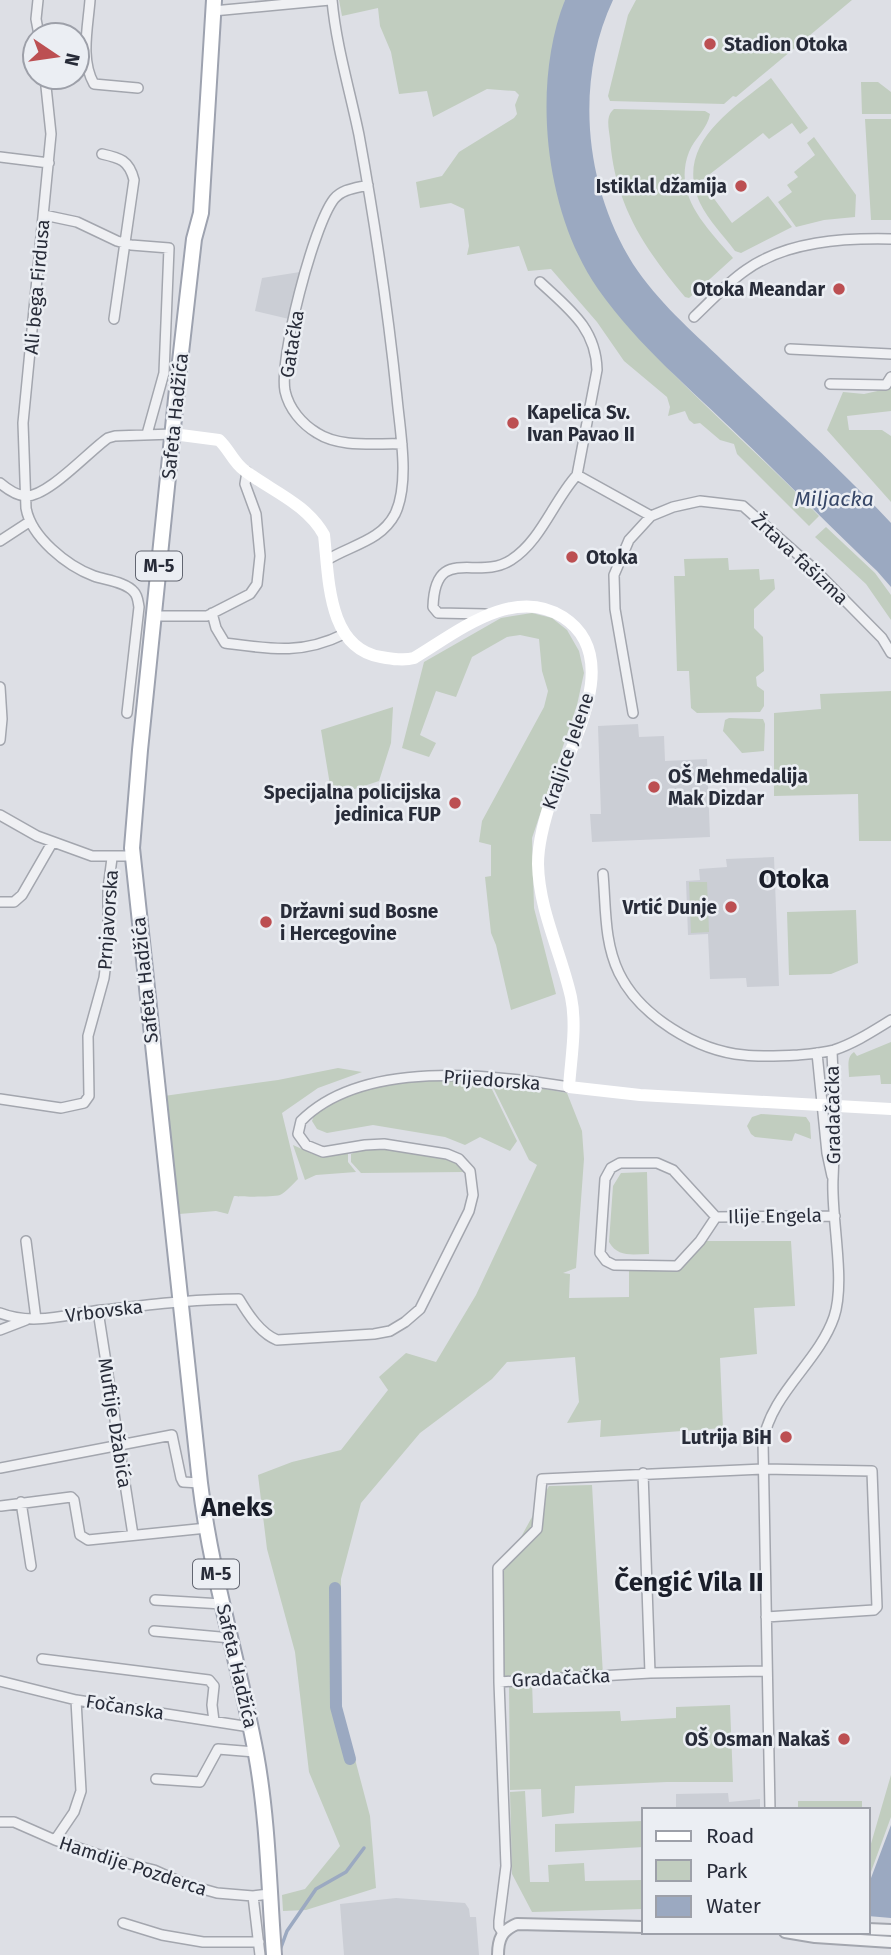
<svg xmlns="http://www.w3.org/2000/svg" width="891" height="1955" viewBox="0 0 891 1955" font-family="'Fira Sans',sans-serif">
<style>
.built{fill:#cbced5}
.green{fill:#c1cdbf}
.water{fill:#9ba9c1}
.pier{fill:#dddfe5}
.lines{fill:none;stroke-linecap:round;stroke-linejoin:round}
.stream{stroke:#9ba9c1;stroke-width:3.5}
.canal{stroke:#9ba9c1;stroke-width:12}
.minor-casing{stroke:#a3a6ae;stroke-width:12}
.tertiary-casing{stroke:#a3a6ae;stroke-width:14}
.primary-casing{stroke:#9da2af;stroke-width:18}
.minor{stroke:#eff0f3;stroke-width:9}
.tertiary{stroke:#eff0f3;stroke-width:10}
.secondary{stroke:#fff;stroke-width:12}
.primary{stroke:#fff;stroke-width:14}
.poi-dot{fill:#bc4f52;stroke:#ebeef3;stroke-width:2.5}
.labels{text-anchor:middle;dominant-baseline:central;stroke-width:5;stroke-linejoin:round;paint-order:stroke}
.shield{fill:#ebeef3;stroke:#626671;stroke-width:2}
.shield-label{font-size:18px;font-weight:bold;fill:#282c39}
.poi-label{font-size:19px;font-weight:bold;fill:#282c39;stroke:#ebeef3;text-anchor:end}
.street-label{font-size:19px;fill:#282c39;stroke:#ebeef3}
.water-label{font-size:21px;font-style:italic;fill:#374768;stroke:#ebeef3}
.district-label{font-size:26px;font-weight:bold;fill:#1a1e2a;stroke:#ebeef3}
</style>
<rect width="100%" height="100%" fill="#dddfe5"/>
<!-- built -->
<path class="built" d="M300,272L289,319L255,311L262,278Z
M638,724L639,737L664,736L665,761L707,759L710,837L592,842L590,814H601L598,726Z
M774,857L779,986L747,987L746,978L710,979L708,934L688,935L686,881L700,880L699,869L727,867L726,859Z
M728,1793L729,1802L760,1799V1810H676V1794Z
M396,1898L465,1903L469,1909L470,1917H476L479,1955H344L340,1904Z"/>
<!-- green -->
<path class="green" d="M339,0H565L564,4L618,314C679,386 753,447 819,516L809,526L737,454L734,444L720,440L700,423L694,424L689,420L685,411L668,416L670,407L667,397L624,361L597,322L551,269L528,271L519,246L467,255L469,246L464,209L451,203L420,208L416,182L442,176L459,152L514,118L517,114L515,105L519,95L515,91L487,89L433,117L427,91L399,94L391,52L380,26L378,8L342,16Z
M636,0H852L736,97L733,96L724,104L610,101L608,96L628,15Z
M771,78L808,128L800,134L792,123L769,139L763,133L701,181L732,223L768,196L792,227L741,253L735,251C724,236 708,220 700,203C673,144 733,109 771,78Z
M861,82H878L891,92V114H862Z
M614,109L705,111L710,114C708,128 694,139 689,152C672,196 708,228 733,258L689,298L685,297C644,248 615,205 610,139C609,129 605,116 614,109Z
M865,119H891V220H871Z
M814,137L856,195L855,217L824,220L796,227L778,202L792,192L787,185L798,177L794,172L815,155L807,143Z
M891,388V411L847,416L849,430H882L891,436V502L827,430L843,392L864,394Z
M826,527L875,573L891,595V620L866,584L815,537Z
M728,558L729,570L759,569L760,580L774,579L775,589L754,609V628L763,637L764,671L756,677L757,686L764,691V706L760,712L697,713L691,708L689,671H677L674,576H685L684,559Z
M532,613L552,618L567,630L579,651L584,673L577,705L532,838L534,908L556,994L511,1010L496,945L491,933L485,877L491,876V845L479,842L482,821L544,707L548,691L542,671L539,639L520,635L507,637L472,657L456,697L436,691L420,735L436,743L429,757L402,748L424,662L501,618Z
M891,691V841H859L858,794L774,796V713L821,709L820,694Z
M393,707L391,743L379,781L355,789L331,791L321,730Z
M729,718L763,719L765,724L764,751L742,753L723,731L725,720Z
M689,882H707L709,932L691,933Z
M856,910L858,963L831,974L789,975L787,912Z
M891,1042V1084H881L880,1075L849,1077C849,1068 846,1057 854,1052L857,1056Z
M338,1068L362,1072L318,1088L282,1113L298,1179C293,1184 286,1192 280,1195C272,1197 243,1197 234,1196L228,1214L216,1211L179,1214L164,1096L278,1080Z
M422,1076L486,1077L517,1141L510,1151L480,1137L465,1145L445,1137L373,1125L327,1133L317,1129L312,1121L315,1113L366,1085Z
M489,1079L567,1093L582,1131L584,1159L576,1268L563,1273L570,1274L569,1298L629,1297V1268L670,1270L701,1241H791L795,1306L754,1308L757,1354L720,1358L723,1428L600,1437L601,1420L567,1423L579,1402L575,1357L507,1362L492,1379L420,1433L361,1503L341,1579V1706L370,1816L376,1888L306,1910L283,1911L282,1895L305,1889L340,1846L309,1772L295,1652L267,1549L258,1475L292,1462L341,1450L388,1390L379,1377L406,1353L436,1362L476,1295L537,1165L529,1160Z
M761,1114L806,1117L810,1123L811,1139L795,1133L792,1141L755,1137L751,1134L747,1126L752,1117Z
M293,1145L313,1154L329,1156L348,1153V1162L356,1172L316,1175L305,1180Z
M365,1148L401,1150L452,1160L464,1172L361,1173L351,1162V1154Z
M647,1172L649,1254C633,1254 618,1258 609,1242L613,1186L621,1173Z
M592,1485L603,1675L500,1678L504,1568L549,1486Z
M532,1680L533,1713L620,1711L621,1721L676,1718V1707L730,1705L733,1782H667L575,1786L574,1813L542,1817L541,1789L510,1790L509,1682Z
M891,1775V1817L868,1880V1854Z
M525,1791L530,1882H549L548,1865L584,1863L585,1881L644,1880V1909L532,1912L512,1874L510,1792Z
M798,1801H862V1810H798Z
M644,1821V1847L555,1852V1824Z"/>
<!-- water -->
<path class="water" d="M565,0H613C574,83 585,187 633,264C657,301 692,331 723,361C779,414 838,466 891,523V587L877,571C831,528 787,482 741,438C692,390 638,346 598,289C545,213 531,86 565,0Z
M891,1825V1947L845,1955L868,1932V1886Z"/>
<!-- pier -->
<path class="pier" d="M868,1916L891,1918V1955H841L849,1932H868Z"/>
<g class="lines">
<!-- stream -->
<path class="stream" d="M280,1950L287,1931L316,1889L346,1872L364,1848"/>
<!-- canal -->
<path class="canal" d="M335,1588L336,1707L350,1759"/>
<defs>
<path id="minor" d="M38,0L36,19L39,35
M90,0C88,27 80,60 94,84L138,88
M213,11L330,0
M45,77L51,134L23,423L26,508C31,537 67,566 94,576C105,580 126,582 134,592C138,596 138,602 139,607L127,713
M102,154C120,158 129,160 134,180L114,319
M0,157L49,163
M368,185C356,188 342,189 334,199C313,226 279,359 285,391C289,409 302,424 317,433C340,448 375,443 402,444
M44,215L77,222L117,241L131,245L169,248L164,373L147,434
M540,282C569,309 596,328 597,370L577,475
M694,317C711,301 727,283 746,270C787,241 843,238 891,239
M790,349L891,354
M830,384L886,385L891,377
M0,483C7,489 15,495 25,496C47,498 89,451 108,438L115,436L173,434
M0,541L29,522
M327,560C351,545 381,541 395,514C410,483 400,431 397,398C388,310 375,223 359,135C350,91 336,45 332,0
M212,613L216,628L225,643C270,649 302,655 344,634
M485,614L438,613L433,607C435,543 477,582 511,560C541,541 554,500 577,475L651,516
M154,616H207L250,594L257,584L260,556L256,514L245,484L247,472
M0,687L2,719L0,740
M633,713L615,609L614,575L629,540L651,516L673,507L700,501L743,506L813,568L882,638L891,653
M0,815L37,836L92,856H132
M603,874C606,908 604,942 619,973C640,1016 697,1051 744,1055C762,1057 780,1056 798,1055C810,1054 823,1053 834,1050C855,1043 873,1031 891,1020
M0,902H14L22,895L52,843
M817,1053L827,1153L832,1176
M0,1099L61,1108L84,1103L89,1096L88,1036L104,978L108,946V889L112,858
M620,1163H657L673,1170L716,1217L700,1241L677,1266L614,1265L606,1261L600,1253L605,1179L611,1168Z
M716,1217L835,1216
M26,1241L36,1319
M98,1311L133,1535
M0,1313C33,1326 68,1314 102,1310C148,1305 193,1299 239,1299C248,1314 260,1333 277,1340L374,1334L390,1331L405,1322L420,1309L469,1211L473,1195L470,1171L459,1159L447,1154L384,1144L365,1145L323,1152L306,1145L298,1134L301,1121C362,1059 491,1074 569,1087
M0,1330L26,1320
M0,1468L172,1435L181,1478L183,1482L200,1483
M643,1473L650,1673
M21,1502L31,1566
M1,1506L71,1497L74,1500L80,1535L88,1540L207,1528
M155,1600L222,1604
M154,1631L231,1638
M42,1659L209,1680L214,1686L212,1705L214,1721
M0,1681L76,1700L250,1727
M499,1682L650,1673L767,1671
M156,1779L200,1782L218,1749L255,1752
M770,1810L763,1442C771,1393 818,1363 834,1317C846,1281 831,1219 833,1179C835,1136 834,1094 832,1051
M0,1822H14L55,1840L117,1861L154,1870L185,1884L217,1893L253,1896L269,1894
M55,1840L74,1812L81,1791L76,1700
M253,1896L260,1955
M123,1923L162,1935L203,1942H259
M503,1933L499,1927V1921L506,1866L499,1682L498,1568L537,1529L542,1479L763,1469L872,1471L877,1607L874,1610L766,1617"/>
<path id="tertiary" d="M868,1929L891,1930
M785,1932L815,1937L891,1942
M498,1955C498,1939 502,1930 517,1924L644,1927"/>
<path id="primary" d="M214,0L201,213L194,239L178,379L140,750L132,848L200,1483C211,1575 239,1663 256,1754C268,1820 269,1888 274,1955"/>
</defs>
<!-- minor casing -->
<use href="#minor" class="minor-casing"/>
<!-- tertiary casing -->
<use href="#tertiary" class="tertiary-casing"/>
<!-- primary casing -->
<use href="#primary" class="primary-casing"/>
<!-- minor -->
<use href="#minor" class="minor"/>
<!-- tertiary -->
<use href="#tertiary" class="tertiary"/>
<!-- secondary -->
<path class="secondary" d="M173,434L219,440C229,449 233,462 244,470C271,491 306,503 324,535C329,578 327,648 381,657C392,659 404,661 414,658C456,633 513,585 563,617C625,657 570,746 552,797C545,818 538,841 538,864C539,911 561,952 571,997C577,1027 571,1057 569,1087L640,1095L891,1109"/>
<!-- primary -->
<use href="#primary" class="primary"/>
</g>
<!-- markers -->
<g class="poi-dot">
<circle cx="710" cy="44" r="7"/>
<circle cx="741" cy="186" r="7"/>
<circle cx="839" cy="289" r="7"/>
<circle cx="513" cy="423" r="7"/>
<circle cx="572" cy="557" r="7"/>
<circle cx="654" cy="787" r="7"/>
<circle cx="455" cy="803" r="7"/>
<circle cx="731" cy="907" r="7"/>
<circle cx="266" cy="922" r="7"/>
<circle cx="786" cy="1437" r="7"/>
<circle cx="844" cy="1739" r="7"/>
</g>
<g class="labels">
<!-- shield labels -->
<g class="shield">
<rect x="136" y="551.5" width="46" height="29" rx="5"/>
<rect x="193" y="1559.5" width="46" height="29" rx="5"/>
</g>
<g class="shield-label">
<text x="159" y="566">M-5</text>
<text x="216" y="1574">M-5</text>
</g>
<!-- poi labels -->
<g class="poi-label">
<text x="724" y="44" text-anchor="start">Stadion Otoka</text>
<text x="727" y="186">Istiklal džamija</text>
<text x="825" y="289">Otoka Meandar</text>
<text x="527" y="412" text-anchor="start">Kapelica Sv.<tspan x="527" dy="22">Ivan Pavao II</tspan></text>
<text x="586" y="557" text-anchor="start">Otoka</text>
<text x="668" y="776" text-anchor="start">OŠ Mehmedalija<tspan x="668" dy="22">Mak Dizdar</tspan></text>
<text x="441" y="792">Specijalna policijska<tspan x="441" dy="22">jedinica FUP</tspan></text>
<text x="717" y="907">Vrtić Dunje</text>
<text x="280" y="911" text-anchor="start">Državni sud Bosne<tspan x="280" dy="22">i Hercegovine</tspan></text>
<text x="772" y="1437">Lutrija BiH</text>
<text x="830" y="1739">OŠ Osman Nakaš</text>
</g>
<!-- street labels -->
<g class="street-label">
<text transform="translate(37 287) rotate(-85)">Ali bega Firdusa</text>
<text transform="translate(292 344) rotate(-81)">Gatačka</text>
<text transform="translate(175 416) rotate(-84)">Safeta Hadžića</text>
<text transform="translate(800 559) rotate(43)">Žrtava fašizma</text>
<text transform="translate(568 751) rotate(-71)">Kraljice Jelene</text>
<text transform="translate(108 920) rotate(-86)">Prnjavorska</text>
<text transform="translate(145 980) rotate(-96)">Safeta Hadžića</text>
<text transform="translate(492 1080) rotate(4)">Prijedorska</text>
<text transform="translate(833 1115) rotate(-91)">Gradačačka</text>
<text transform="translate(775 1216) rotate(-1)">Ilije Engela</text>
<text transform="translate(104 1311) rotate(-7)">Vrbovska</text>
<text transform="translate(115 1423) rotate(81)">Muftije Džabića</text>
<text transform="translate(237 1666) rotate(77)">Safeta Hadžića</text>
<text transform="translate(561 1678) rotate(-3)">Gradačačka</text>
<text transform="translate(125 1707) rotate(9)">Fočanska</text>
<text transform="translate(133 1866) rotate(18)">Hamdije Pozderca</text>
</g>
<!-- water labels -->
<g class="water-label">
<text x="834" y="499">Miljacka</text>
</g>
<!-- district labels -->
<g class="district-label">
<text x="794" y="879">Otoka</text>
<text x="237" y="1507">Aneks</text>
<text x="689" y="1582">Čengić Vila II</text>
</g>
</g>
<!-- legend -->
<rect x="642" y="1808" width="228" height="126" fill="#ebeef3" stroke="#9da0a9" stroke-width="2"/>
<rect x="656" y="1831" width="35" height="10" fill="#ffffff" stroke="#9da0a9" stroke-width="2"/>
<text x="706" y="1843" font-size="21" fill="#282c39">Road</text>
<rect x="656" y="1860" width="35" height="21" fill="#c1cdbf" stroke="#9da0a9" stroke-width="2"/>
<text x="706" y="1878" font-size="21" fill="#282c39">Park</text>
<rect x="656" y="1896" width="35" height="21" fill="#9ba9c1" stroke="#9da0a9" stroke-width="2"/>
<text x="706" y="1913" font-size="21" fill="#282c39">Water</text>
<!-- north arrow -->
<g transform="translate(56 56) rotate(103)"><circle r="33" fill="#ebeef3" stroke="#9da0a9" stroke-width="2"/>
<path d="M0-5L12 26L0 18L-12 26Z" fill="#bc4f52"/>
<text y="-10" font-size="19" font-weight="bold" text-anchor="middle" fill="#282c39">N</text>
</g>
</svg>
